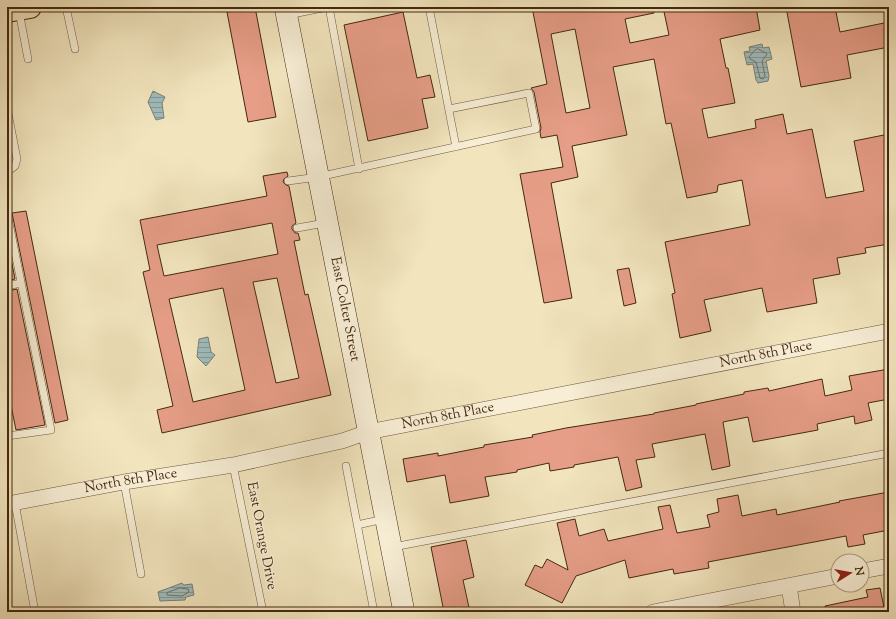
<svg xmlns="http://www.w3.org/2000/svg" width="896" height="619" viewBox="0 0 896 619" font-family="'Sorts Mill Goudy',serif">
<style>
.water{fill:url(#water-rules);stroke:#7b8177}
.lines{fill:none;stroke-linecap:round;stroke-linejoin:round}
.shore{stroke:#727266;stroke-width:1}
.building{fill:#e79e88;stroke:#442910;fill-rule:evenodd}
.lane-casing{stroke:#70583c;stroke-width:8}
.street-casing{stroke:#70583c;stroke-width:16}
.secondary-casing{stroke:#442910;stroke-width:22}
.primary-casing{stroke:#442910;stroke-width:24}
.lane{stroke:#f7eed5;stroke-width:7}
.street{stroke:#f7eed5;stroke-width:15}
.secondary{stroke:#f7eed5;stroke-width:21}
.primary{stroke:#f2e5be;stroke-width:22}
.labels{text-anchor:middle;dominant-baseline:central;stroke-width:3;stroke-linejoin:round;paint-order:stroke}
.street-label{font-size:14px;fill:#442910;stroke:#f7eed5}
</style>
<defs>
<pattern id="water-rules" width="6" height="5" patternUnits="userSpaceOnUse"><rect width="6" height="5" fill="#a0bcbc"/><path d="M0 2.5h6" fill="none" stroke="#849997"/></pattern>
</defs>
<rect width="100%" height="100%" fill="#f2e5be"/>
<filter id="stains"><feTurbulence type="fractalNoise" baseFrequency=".005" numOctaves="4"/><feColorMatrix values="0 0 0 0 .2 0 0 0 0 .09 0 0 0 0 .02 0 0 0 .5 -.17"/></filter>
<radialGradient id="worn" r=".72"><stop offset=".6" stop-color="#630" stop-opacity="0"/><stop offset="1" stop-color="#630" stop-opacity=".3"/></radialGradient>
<!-- water -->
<path class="water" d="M762,44L763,48L769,47L772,59L766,61L769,76L768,81L758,83L756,80L753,64L747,65L744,52L750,51L749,47Z
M153,91L165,97L162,103L164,118L156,120L148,102Z
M208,337L211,352L215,355L206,366L197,357L199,339Z
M182,583L184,585L192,584L194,595L186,597L185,600L160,601L158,592Z"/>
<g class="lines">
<!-- shore -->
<path class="shore" d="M758,49L766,53L767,54L762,61L765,76L763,79L760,78L756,62L750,59L749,57L755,50Z
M180,588L188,589L189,592L182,596L167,595V593Z"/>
</g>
<!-- building -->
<path class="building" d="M255,7L276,117L248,122L227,12Z
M532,7H653L654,13L625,19L630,43L669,35L663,7H756L760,30L720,39L726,68H728L735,103L702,109L708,138L756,128L755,120L783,114L787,134L812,129L826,198L864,191L854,141L889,134V244L865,248L866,253L837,258L840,274L813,279L817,303L767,312L762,288L704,300L711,331L680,338L672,294L675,293L665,242L750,225L742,180L718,185L717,192L687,198L671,123L666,124L654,59L613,67L627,135L572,146L578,177L551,183L572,298L544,303L520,174L563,167L557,135L541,138L540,132L541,128L534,92L531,88L547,84ZM575,29L590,108L566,113L551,34Z
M786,7H835L840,32L889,22V47L847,55L851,78L801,87Z
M403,12L417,78L430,75L435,97L422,99L428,128L368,141L344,25Z
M287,172L288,176L284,179L283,182L286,185L289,186L296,223L292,226V229L295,233H298L300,240L294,241L305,295L308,294L331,395L162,433L157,410L173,406L143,272L150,270L140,220L267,196L263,176ZM272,223L278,254L164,276L157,245ZM277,278L299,378L276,383L253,282ZM223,288L245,390L193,402L169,299Z
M26,211L68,420L55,423L12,213Z
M7,238L15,279L7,281Z
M629,268L636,303L624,306L617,270Z
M17,289L45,425L16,430L7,386V291Z
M889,369V399L868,403L872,420L855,424L854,416L817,424L818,430L753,442L748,417L723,422L730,466L712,470L705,434L652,444L655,457L636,460L642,487L626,491L618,457L574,465V467L550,471L549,463L517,470V472L485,477L489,496L450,503L445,475L407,482L403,459L438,453V456L484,447V445L533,437L532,435L566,428L654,414V413L696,405V404L744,394V392L768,388L769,391L822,379L825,396L852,390L849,376Z
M889,492V530L863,535L865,544L848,547L846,536L708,562L709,568L674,574L673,569L629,578L625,560L576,576L562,603L525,585L535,565L542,568L547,559L568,570L557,523L575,519L579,536L604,529L608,541L663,529L658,507L670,505L677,533L710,527L707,515L719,512L717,499L738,495L742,516L776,509L777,515L840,502L839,501Z
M466,540L474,577L463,580L470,612H444L431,547Z
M880,588L885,612H826L825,606L868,597L866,590Z"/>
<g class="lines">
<defs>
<path id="lane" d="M66,7L75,49
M329,7L359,169
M429,7L456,147
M19,11L28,59
M288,15L327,7
M7,108L17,159L15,166L7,172
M288,181L318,177L536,129L529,93L449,109
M7,213L51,430L7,436
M297,228L325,223
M7,286L21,283
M233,465L263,612
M346,466L374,612
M124,482L141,574
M15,503L35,612
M357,525L384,519
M393,547L889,453"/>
<g id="street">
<path id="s1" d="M7,504L124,482L233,465L342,441L368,432L889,331"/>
<path d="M862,571L889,566"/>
<path d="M789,586L793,612"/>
<path d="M653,612L838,576"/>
</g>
<g id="secondary">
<path id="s2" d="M285,7L404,612"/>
</g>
<path id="primary" d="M7,11L30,7"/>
</defs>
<!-- lane casing -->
<use href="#lane" class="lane-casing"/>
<!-- street casing -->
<use href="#street" class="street-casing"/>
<!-- secondary casing -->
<use href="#secondary" class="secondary-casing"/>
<!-- primary casing -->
<use href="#primary" class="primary-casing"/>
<!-- lane -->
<use href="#lane" class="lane"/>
<!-- street -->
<use href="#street" class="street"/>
<!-- secondary -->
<use href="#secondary" class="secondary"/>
<!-- primary -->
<use href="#primary" class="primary"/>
</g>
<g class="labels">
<!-- street labels -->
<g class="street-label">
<text stroke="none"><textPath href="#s2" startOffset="308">East Colter Street</textPath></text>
<text stroke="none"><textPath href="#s1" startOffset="774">North 8th Place</textPath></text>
<text stroke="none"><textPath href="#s1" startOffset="450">North 8th Place</textPath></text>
<text stroke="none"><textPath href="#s1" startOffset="126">North 8th Place</textPath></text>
<text transform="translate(261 536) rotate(79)">East Orange Drive</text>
</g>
</g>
<!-- margin -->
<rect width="896" height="619" fill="none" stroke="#f2e5be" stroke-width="24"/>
<rect x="8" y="8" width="880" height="603" fill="none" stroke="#442910" stroke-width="2"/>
<rect x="12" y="12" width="872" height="595" fill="none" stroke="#442910"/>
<!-- north arrow -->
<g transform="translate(850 573) rotate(79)"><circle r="19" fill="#f7eed5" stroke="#af9f86"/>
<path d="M0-3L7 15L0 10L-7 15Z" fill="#8f2418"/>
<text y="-6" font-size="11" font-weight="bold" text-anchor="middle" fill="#442910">N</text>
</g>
<rect width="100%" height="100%" filter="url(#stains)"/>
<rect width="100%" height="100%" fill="url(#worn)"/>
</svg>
